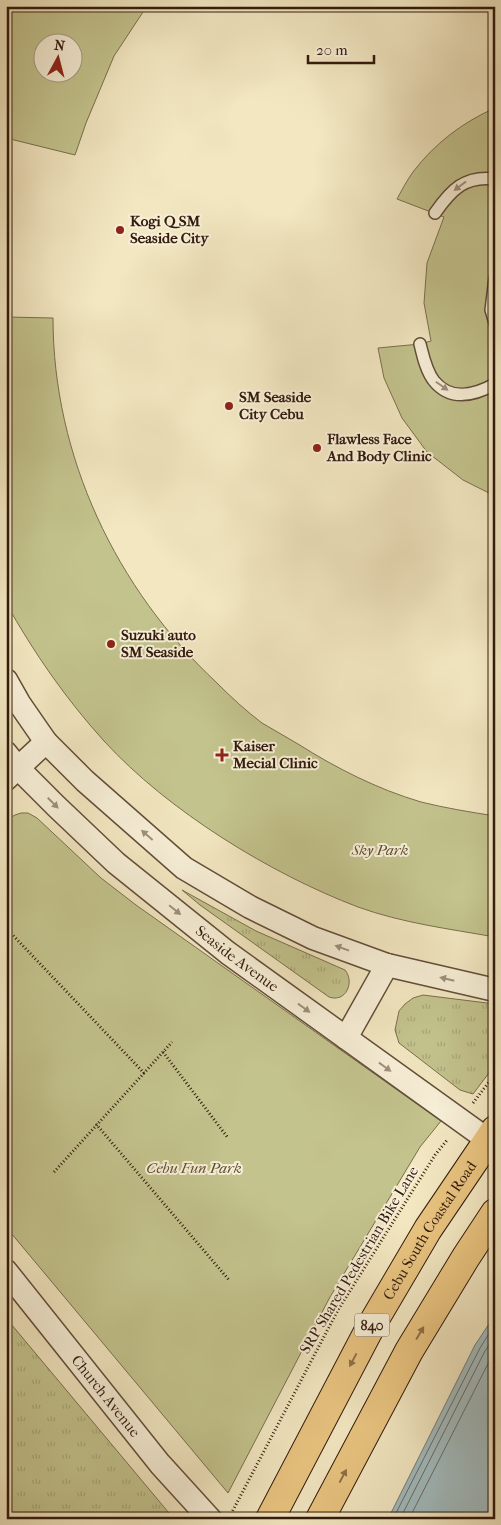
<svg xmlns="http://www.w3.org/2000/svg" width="501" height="1525" viewBox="0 0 501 1525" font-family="'IM FELL French Canon',serif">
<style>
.grass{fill:url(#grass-tufts);stroke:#7a6e4d}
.park{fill:#c3c38d;stroke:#7a6e4d;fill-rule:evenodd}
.water{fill:#a2bcbf;stroke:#757b78}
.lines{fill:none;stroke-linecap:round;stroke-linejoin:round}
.shore{stroke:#6a6b66;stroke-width:1}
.lane-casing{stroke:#624d3a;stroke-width:14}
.street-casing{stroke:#624d3a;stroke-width:25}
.highway-casing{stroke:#321a0d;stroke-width:30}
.path{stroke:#321a0d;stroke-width:3;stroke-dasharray:1 2.5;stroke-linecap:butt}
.lane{stroke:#f7efd7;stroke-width:11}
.street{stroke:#f7efd7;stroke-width:22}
.highway{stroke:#e9c480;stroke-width:28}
.oneway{fill:#9e8f7c}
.oneway2{fill:#8e6f46}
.poi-dot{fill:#8f2418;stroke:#f7efd7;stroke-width:2}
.labels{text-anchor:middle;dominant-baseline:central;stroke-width:4;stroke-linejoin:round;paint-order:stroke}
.shield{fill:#f7efd7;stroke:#6d5a4a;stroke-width:1}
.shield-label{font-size:14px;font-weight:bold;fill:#321a0d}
.poi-label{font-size:15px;font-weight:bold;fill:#321a0d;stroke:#f7efd7;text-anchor:start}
.park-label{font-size:15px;font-style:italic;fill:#5e4d33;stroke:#f7efd7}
.street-label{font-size:15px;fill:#321a0d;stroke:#f7efd7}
</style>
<defs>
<pattern id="grass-tufts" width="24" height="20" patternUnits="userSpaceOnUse" patternTransform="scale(1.25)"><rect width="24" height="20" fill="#c3c38d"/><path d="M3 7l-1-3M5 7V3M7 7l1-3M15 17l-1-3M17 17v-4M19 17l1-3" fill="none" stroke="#a8a778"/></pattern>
</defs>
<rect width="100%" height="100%" fill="#f2e7c1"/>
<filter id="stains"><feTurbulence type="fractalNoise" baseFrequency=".004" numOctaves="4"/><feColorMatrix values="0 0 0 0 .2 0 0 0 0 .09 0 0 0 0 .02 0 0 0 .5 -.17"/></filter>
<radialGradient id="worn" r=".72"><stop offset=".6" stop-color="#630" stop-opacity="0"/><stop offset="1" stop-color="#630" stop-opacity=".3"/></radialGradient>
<!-- grass -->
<path class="grass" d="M182,890L256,931L345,970C355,982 346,1003 329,997L200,905Z
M423,995L495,1004V1065L473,1094L460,1090L399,1043L395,1030L399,1011L405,1004L413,998Z
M6,1318L174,1519H6Z"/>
<!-- park -->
<path class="park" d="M8,6H147L114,56L86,123L75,155L6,138V9ZM42,42H72V72H42Z
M495,108V496L463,480L427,452L402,418L384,378L378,348L420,344L431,341L424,303L427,263L444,217L397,199C402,190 407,180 413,172C434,144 463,122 495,108Z
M6,317L53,318C53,456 116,589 217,683C231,697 246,711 262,723C274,730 286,737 298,744C336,768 377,789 421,802C445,808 470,812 495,816V937C450,929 402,923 358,907C271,874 168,811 104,741C66,699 34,653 6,603Z
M21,813H28L37,818L101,878L136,905L441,1121L420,1147L330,1297L228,1493L6,1227V820L15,815Z"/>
<!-- water -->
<path class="water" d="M495,1315V1519H388L475,1345Z"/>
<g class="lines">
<!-- shore -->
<path class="shore" d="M393,1519L480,1348L495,1324
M400,1519L485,1351L495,1336
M409,1519L495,1350"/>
<defs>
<path id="lane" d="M435,213C451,190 465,175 495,179
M495,278L491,310L495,323
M420,344C423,356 426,371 434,381C451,402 475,395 495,384"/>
<g id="street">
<path d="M6,680L19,703L46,742L85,781L184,868L250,907L313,938L387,965L495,990"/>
<path id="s1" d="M6,753L18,768L56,806L116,863L228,953L488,1140"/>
<path d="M6,779L46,742"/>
<path d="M346,1038L387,965"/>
<path id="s2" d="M6,1271L160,1464L210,1519"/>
</g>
<g id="highway">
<path id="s3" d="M270,1519L371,1326L428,1229L495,1130"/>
<path d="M320,1519L409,1351L466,1257L495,1213"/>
</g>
</defs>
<!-- lane casing -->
<use href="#lane" class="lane-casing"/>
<!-- street casing -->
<use href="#street" class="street-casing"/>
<!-- highway casing -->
<use href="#highway" class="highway-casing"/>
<!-- path -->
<path class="path" d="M6,928L144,1073L172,1042
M163,1052L228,1138
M473,1103L495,1074
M96,1124L229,1280
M54,1172L144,1073
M231,1514L338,1310L435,1155L448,1139"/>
<!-- lane -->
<use href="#lane" class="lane"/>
<!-- street -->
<use href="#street" class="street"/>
<!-- highway -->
<use href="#highway" class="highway"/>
</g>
<!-- one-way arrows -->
<defs><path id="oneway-solid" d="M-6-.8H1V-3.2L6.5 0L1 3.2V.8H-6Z" transform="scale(1.25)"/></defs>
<g class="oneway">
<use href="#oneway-solid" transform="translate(460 186) rotate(143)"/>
<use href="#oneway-solid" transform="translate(442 386) rotate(35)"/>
<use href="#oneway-solid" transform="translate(53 803) rotate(45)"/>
<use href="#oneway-solid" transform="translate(147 835) rotate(-139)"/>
<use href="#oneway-solid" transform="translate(175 910) rotate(39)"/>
<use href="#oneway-solid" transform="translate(342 948) rotate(-160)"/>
<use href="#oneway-solid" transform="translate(447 979) rotate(-167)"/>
<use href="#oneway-solid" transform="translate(304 1008) rotate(36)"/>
<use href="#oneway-solid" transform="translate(385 1067) rotate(36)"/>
</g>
<g class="oneway2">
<use href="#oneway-solid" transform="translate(420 1333) rotate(-59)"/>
<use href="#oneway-solid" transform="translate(353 1360) rotate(118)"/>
<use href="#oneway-solid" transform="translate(343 1476) rotate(-62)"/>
</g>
<!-- markers -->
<g class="poi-dot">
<circle cx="120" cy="230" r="5"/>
<circle cx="229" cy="406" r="5"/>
<circle cx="317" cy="448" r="5"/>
<circle cx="111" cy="644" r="5"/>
<path d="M219.5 747.5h5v5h5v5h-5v5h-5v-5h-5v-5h5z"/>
</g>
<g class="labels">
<!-- shield labels -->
<rect class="shield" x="354.5" y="1313.5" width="35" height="23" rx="4"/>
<g class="shield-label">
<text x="372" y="1325">840</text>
</g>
<!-- poi labels -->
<g class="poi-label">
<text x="130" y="221">Kogi Q SM<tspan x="130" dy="17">Seaside City</tspan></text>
<text x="239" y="397">SM Seaside<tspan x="239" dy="17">City Cebu</tspan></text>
<text x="327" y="439">Flawless Face<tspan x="327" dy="17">And Body Clinic</tspan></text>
<text x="121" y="635">Suzuki auto<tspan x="121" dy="17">SM Seaside</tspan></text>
<text x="233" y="746">Kaiser<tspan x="233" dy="17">Mecial Clinic</tspan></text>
</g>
<!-- park labels -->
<g class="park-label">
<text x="380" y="850">Sky Park</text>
<text x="194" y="1168">Cebu Fun Park</text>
</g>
<!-- street labels -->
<g class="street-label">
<text stroke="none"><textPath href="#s1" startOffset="310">Seaside Avenue</textPath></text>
<text stroke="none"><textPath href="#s3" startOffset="330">Cebu South Coastal Road</textPath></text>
<text transform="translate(359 1260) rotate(-59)">SRP Shared Pedestrian Bike Lane</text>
<text stroke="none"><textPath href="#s2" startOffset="160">Church Avenue</textPath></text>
</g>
</g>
<!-- margin -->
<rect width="501" height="1525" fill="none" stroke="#f2e7c1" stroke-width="25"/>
<rect x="8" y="8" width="486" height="1510" fill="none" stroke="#321a0d" stroke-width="2.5"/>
<rect x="12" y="12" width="476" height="1500" fill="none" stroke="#321a0d"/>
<!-- north arrow -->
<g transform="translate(58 58) rotate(7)"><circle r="24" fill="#f7efd7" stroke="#a89a86"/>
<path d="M0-4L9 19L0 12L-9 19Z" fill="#8f2418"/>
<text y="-8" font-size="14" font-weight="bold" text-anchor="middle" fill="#321a0d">N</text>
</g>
<!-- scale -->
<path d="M308 55v8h66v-8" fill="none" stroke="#321a0d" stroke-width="2.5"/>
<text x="316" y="55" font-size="15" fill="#321a0d" stroke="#f7efd7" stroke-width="4" paint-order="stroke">20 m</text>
<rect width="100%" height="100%" filter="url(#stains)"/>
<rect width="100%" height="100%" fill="url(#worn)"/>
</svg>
